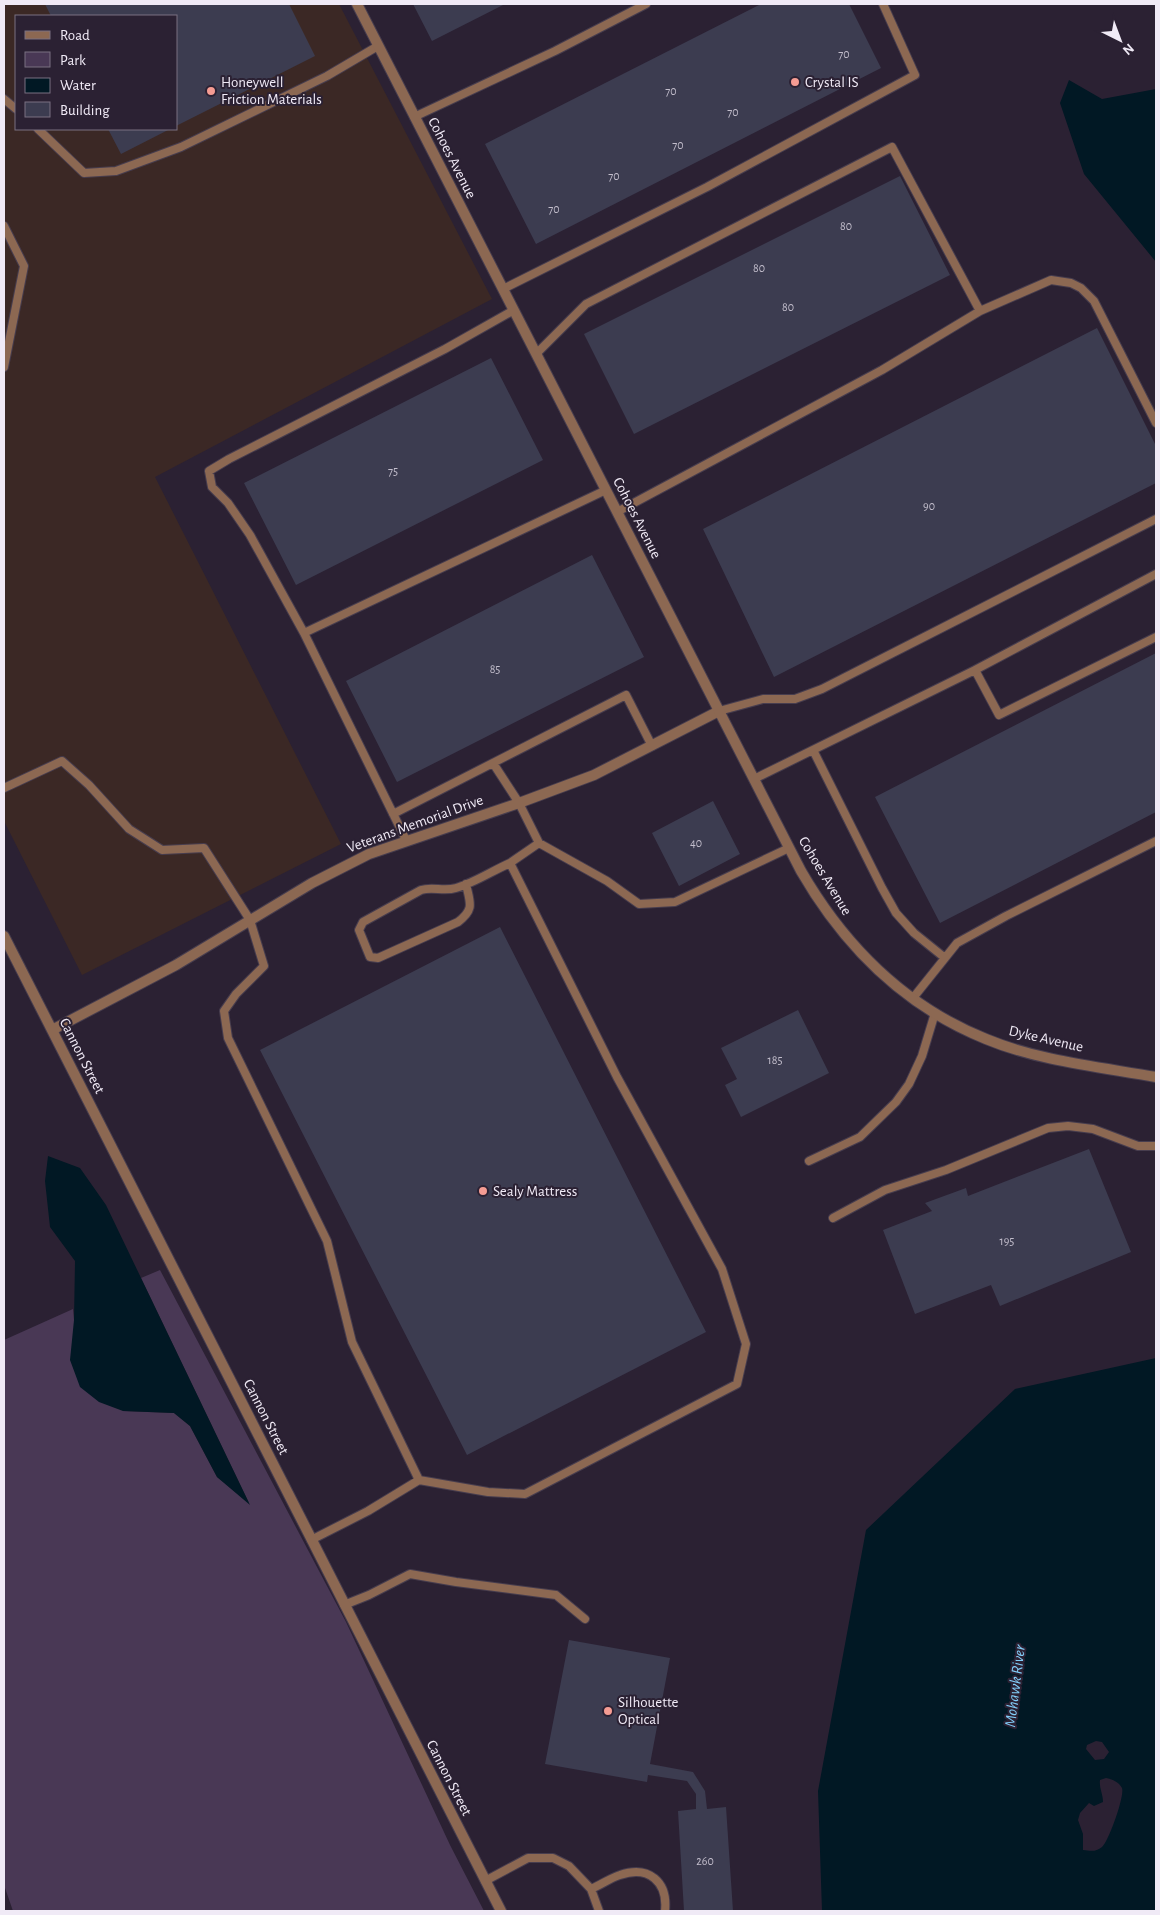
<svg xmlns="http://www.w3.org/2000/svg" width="1160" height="1915" viewBox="0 0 1160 1915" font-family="'Alegreya Sans',sans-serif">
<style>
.industrial{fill:#3b2825;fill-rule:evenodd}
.green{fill:#493855}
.water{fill:#011824;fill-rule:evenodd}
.building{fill:#3c3c50}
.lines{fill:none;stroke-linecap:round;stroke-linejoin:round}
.service-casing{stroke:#473d4e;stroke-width:10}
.minor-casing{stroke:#473d4e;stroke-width:12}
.tertiary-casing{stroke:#473d4e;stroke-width:12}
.service{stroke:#8c6852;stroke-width:8}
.minor{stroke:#8c6852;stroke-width:10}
.tertiary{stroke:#8c6852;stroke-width:10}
.poi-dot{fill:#f59c93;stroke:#2b2133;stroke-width:2}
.labels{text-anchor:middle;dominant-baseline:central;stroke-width:4;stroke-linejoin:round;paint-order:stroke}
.number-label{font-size:12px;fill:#c3becc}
.poi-label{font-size:15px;fill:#f0eaf6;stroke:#2b2133;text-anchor:start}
.street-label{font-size:15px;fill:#f0eaf6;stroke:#2b2133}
.water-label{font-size:16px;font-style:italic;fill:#82cdf8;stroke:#2b2133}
</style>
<rect width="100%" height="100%" fill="#2b2133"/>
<!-- industrial -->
<path class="industrial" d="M4,4H339L492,299L155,477L341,844L82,975L4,821ZM16,16H176V129H16Z"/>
<!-- green -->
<path class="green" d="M160,1270L346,1622L450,1845L484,1911H13L4,1885V1340L73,1309L74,1320L123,1411L174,1413L190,1426L217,1477L249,1503L141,1278Z"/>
<!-- water -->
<path class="water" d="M1069,80L1102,99L1156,89V262L1084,174L1060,103Z
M48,1156L80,1168L106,1205L250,1505L217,1477L190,1426L174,1413L123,1411L99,1402L80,1387L70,1360L74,1320L75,1261L50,1227L45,1181Z
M1156,1358V1911H822L818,1791L866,1530L1015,1389ZM1096,1741L1102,1742L1109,1752L1104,1759L1095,1760L1086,1749L1087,1745ZM1106,1778C1112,1779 1119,1782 1122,1788C1125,1796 1108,1843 1102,1847C1096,1852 1091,1851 1083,1850V1834L1078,1820L1080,1813L1089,1803L1094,1806L1103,1802C1103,1794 1099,1788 1100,1780Z"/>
<!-- building -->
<path class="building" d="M45,4H289L315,56L176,126V16H51Z
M413,4H505L432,41Z
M761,4H849L881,68L536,244L485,144Z
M108,129H170L121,154Z
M900,176L950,275L634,434L584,334Z
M1097,328L1156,446V483L774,677L703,529Z
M491,358L543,460L296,585L244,483Z
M592,555L644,657L397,782L346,681Z
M1156,653V812L940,923L875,797Z
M713,801L740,854L679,886L652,833Z
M500,927L706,1332L467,1455L260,1050Z
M798,1010L829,1073L741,1117L725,1085L737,1079L721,1048Z
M1089,1149L1131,1252L1000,1306L991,1285L915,1314L883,1230L932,1211L925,1203L966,1188L968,1196Z
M569,1640L670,1658L650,1764L693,1772L705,1791L707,1809L726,1807L733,1911H684L678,1811L696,1809V1794L687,1781L648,1775L647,1782L545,1764Z"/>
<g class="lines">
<defs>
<path id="service" d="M4,99L16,109
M414,117L555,51L646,4
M38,129L84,173L116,171L181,147L327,76L378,46
M4,226L24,266L4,367
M503,289L707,187L915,75L883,4
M536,354L586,304L892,147L980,311L1051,280L1071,283L1081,288L1094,301L1156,423
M617,512L882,370L980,311
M304,633L606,490
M975,670L1156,574
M719,711L763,699H795L822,689L1156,519
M813,750L882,888L896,913L914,933L945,958
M754,779L975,670L999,715L1156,637
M4,788L62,761L89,785L129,829L162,850L204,848L250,920L264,966L236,994L224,1011L228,1038L327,1241L352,1342L419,1480L368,1511L311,1540
M393,814L626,695L652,746
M406,840L304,633L250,535L228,503L212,487L209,471L229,459L445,349L514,310
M539,843L607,881L639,904L675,902L789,848
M466,884C470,903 475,909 458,922L378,958L370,957L359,930L363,922L421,890C433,886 443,892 456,888C474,883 492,871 510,863
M913,998L957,943L1006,916L1156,841
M809,1161L860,1137L896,1102L909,1084L922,1056L935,1013
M833,1218L885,1190L946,1170L1048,1128L1068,1126L1093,1129L1138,1146H1156
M419,1480L488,1492L525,1494L737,1384L746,1344L722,1269L617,1077L510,863L539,843L519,803L493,763
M344,1605L369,1595L410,1574L456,1582L556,1595L585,1619
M485,1881L528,1858H553L569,1866L591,1889L599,1911
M591,1889C601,1885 610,1878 620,1875C649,1865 668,1882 665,1911"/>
<path id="minor" d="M4,936L501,1911
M52,1030L176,965L312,883L369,854L519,803L594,775L719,711"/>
<path id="tertiary" d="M357,4L801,871C845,947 904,1006 986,1039C1039,1061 1100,1067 1156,1077"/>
</defs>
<!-- service casing -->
<use href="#service" class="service-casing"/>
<!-- minor casing -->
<use href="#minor" class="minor-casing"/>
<!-- tertiary casing -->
<use href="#tertiary" class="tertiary-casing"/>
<!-- service -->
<use href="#service" class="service"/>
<!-- minor -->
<use href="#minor" class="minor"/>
<!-- tertiary -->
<use href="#tertiary" class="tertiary"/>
</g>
<!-- markers -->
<g class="poi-dot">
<circle cx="795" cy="82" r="5"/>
<circle cx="211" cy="91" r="5"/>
<circle cx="483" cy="1191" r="5"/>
<circle cx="608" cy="1711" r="5"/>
</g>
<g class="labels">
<!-- number labels -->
<g class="number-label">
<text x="844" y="54">70</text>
<text x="671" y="91">70</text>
<text x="733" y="112">70</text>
<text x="678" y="145">70</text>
<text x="614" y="176">70</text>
<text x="554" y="209">70</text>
<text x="846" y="226">80</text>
<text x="759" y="268">80</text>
<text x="788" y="307">80</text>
<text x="393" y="471">75</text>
<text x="929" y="506">90</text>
<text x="495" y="669">85</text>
<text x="696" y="843">40</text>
<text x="775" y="1060">185</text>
<text x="1007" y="1241">195</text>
<text x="705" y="1861">260</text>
</g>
<!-- poi labels -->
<g class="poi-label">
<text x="221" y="82">Honeywell<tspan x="221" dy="17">Friction Materials</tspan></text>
<text x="805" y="82">Crystal IS</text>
<text x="493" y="1191">Sealy Mattress</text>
<text x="618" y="1702">Silhouette<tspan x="618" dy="17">Optical</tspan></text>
</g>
<!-- street labels -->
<g class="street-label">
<text transform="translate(452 158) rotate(63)">Cohoes Avenue</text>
<text transform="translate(637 518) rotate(63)">Cohoes Avenue</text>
<text transform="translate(415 824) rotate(-20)">Veterans Memorial Drive</text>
<text transform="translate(825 876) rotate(59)">Cohoes Avenue</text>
<text transform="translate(1046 1039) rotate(13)">Dyke Avenue</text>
<text transform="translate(82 1056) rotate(63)">Cannon Street</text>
<text transform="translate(266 1417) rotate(63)">Cannon Street</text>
<text transform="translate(449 1778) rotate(63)">Cannon Street</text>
</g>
<!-- water labels -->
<g class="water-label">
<text transform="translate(1015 1686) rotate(-83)">Mohawk River</text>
</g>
</g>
<!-- border -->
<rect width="1160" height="1915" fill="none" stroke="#f0eaf6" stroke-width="10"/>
<!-- legend -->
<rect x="15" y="15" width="162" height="115" fill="#2b2133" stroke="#7a7181"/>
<rect x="25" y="31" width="25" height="8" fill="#8c6852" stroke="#7a7181"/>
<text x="60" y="40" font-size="15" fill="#f0eaf6">Road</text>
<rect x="25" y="52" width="25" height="15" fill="#493855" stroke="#7a7181"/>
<text x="60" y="65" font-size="15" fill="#f0eaf6">Park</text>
<rect x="25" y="78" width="25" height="15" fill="#011824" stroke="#7a7181"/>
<text x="60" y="90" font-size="15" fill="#f0eaf6">Water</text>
<rect x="25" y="102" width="25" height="15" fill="#3c3c50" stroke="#7a7181"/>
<text x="60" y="115" font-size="15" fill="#f0eaf6">Building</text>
<!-- north arrow -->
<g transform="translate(1120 40) rotate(138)" stroke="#2b2133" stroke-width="4" paint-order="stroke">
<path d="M0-4L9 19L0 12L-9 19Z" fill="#f0eaf6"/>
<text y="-8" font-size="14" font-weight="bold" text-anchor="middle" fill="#f0eaf6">N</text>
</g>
</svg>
